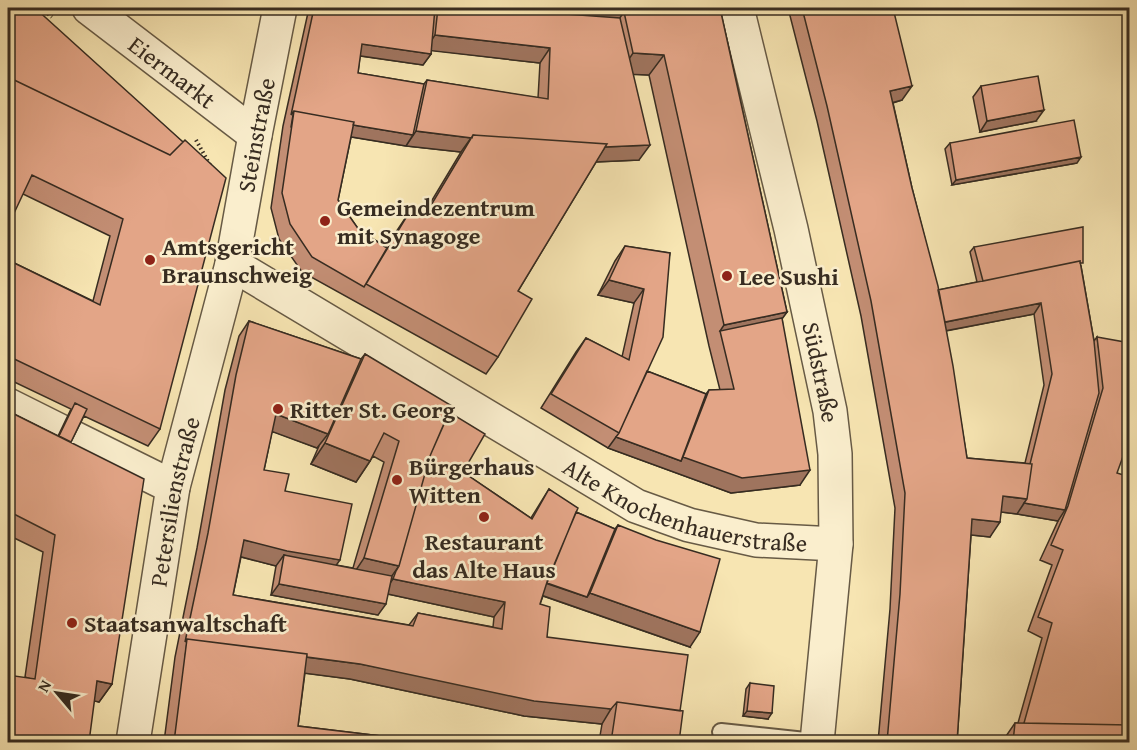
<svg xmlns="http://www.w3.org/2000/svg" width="1137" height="750" viewBox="0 0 1137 750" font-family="'Gentium Book Plus',serif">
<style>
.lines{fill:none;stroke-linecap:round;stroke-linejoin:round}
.service-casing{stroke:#675a45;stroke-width:20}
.minor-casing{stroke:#675a45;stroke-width:36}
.path{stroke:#372c21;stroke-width:4;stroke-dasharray:1.5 3;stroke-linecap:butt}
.service{stroke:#faeecd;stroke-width:16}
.minor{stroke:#faeecd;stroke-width:33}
.wall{fill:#c38e74;stroke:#372c21;stroke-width:1.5;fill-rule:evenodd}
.shaded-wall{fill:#9f745e;stroke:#372c21;stroke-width:1.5}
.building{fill:#e3a587;stroke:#372c21;stroke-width:1.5}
.poi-dot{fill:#8f2418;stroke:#faeecd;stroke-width:2}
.labels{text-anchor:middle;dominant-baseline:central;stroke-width:5;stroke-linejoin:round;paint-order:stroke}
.street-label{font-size:24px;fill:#372c21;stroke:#faeecd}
.poi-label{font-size:24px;font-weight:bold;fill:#372c21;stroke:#faeecd;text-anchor:start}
</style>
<rect width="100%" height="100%" fill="#f7e5b2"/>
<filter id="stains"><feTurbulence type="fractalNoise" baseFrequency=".00333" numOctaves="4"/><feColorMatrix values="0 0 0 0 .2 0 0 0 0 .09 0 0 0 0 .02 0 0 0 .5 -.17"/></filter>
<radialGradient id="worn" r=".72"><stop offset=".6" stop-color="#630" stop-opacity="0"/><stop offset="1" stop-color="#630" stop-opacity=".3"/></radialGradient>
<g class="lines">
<defs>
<path id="service" d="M721,732L815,742"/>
<g id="minor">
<path id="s1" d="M89,8L255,135"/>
<path id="s2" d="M737,8L791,229L830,411L835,454L836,544L817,742"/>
<path id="s3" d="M232,264L636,506L689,525L756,540L836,544"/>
<path d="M8,405L60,431"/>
<path d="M72,437L173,487"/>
<path id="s4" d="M133,742L173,487L232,264L255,135L280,8"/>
</g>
</defs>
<!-- service casing -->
<use href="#service" class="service-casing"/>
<!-- minor casing -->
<use href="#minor" class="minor-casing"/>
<!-- path -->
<path class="path" d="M41,8L52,17
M196,140L210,165"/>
<!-- service -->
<use href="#service" class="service"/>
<!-- minor -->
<use href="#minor" class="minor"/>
</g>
<!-- wall -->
<path class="wall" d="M8,8L183,142L160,429L148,446L84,416L71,442L112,684L99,702L25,677L43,552L8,535V411L58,436L71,409L8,379V260L93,301L110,236L23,194Z
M309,8H720L787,312L782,318L800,485L731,493L608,448L541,408L576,352L586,338L622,357L634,303L598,295L615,261L625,246L670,253L647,371L706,394L709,390H720L709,346L649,75L633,74L639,160L596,162L518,291L498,357L486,374L302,272L279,239L271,208L283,126ZM431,50L540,63L538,98L427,80L424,84L358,73L360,56L423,65L431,54ZM351,137L406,146L461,152L422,217L410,211L386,247L359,230L338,200Z
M788,8H893L902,100L893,103L912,188L938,290L977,282L970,252L974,247L1081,266L1094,341L1097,337L1117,473L1130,742H1002L1015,723H1018L1042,638L1028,631L1052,565L1040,560L1058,521L1017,514L1001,512L990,537L971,535L957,742H878L890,609L895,508L861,316L817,121ZM1034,314L1044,385L1025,463L967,458L946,331Z
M981,86L1036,121L980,132L973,97Z
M950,143L1077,163L952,185L945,149Z
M249,321L361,359L365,354L449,412L463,472L531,518L549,489L576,512L615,529L618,525L690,647L543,596L540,604L547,637L680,711L679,742H599L602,724L524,716L350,679L305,673L298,726L431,742H164L175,657L197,548L225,390L239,336ZM272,431L317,448L319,446L311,464L356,482L370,461L373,456L384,462L353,568L336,565L285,491L264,470ZM241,557L276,566L271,595L378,615L388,594L494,617L493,627L418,613L409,625L233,595Z
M750,683L768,719L743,716L746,689Z"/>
<!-- shaded-wall -->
<path class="shaded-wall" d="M438,8H568L624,12L610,32Z
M435,35L550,48L540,63L425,50Z
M362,44L431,54L423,65L354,55Z
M633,53L664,55L649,75L619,74Z
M912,86L902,100L880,106L890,91Z
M1044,110L1036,121L980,132L987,121Z
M293,115L413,135L406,146L291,127Z
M416,131L471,138L461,152L406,146Z
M650,145L639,160L595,162L605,147Z
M1081,157L1077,163L952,185L956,180Z
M609,280L644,289L634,303L598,295Z
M1041,303L1034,314L934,333L941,323Z
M787,312L772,333L720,331L724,325Z
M276,414L328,434L317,448L265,429Z
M616,437L681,461L683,457L810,470L800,485L731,493L608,448Z
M325,443L370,461L356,482L311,464Z
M1003,496L1027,499L1017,514L993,511Z
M1024,503L1065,510L1058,521L1017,514Z
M972,519L1000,522L990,537L962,534Z
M244,540L340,560L329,575L284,555L276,566L234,555Z
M364,558L399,566L384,587L350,579Z
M393,579L505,602L494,617L383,593Z
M545,583L587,597L590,593L700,632L690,647L538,594Z
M279,584L386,604L378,615L271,595Z
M187,642L360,664L611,709L602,724L524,716L350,679L185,658Z
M97,681L112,684L99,702L85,699Z
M747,711L772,713L768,719L743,716Z"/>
<!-- building -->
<path class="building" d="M8,8H35L183,142L170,155L8,77Z
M314,8H435L431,54L362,44L358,73L424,84L413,135L353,125L354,122L294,111L291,115Z
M438,8H484L620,18L650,145L605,147L607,144L473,135L472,138L416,131L427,80L548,99L550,48L435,35Z
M568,8H720L787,312L724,325L664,55L633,53L624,12Z
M802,8H893L912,86L890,91L912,188L938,286L953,366L967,458L1032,464L1027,499L1003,496L1000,522L972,519L957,742H887L900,594L905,493L871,301L827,106Z
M1038,76L1044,110L987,121L981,86Z
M8,77L170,155L185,140L226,178L160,429L8,356V260L100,305L123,219L32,175L8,226Z
M294,111L354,122L338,200L359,230L387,248L364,287L312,257L290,224L282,193Z
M1074,120L1081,157L956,180L950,143Z
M473,135L607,144L518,291L532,299L498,357L366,284L410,211L424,217Z
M1083,227V263H1080V261L983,281L974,247Z
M625,246L670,253L663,337L619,433L551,394L586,338L629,360L644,289L609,280Z
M1080,261L1094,341L1099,393L1065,510L1024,503L1027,499L1032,464H1030L1052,374L1041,303L945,322L938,290Z
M782,318L810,470L742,478L683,457L709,390L734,389L720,331Z
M249,321L361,359L328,434L276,414L264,470L289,474L285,491L352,504L340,560L287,551L244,540L233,595L413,626L418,613L502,629L505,602L393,579L396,571L399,566L430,456L449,412L485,434L463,472L532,519L549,489L578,508L548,579L540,604L550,607L547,637L688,655L680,711L617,702L611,709L534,701L360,664L307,657V654L187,639L185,642L208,533L236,375Z
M1097,337L1130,343V437L1117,473L1130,477V725L1024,723L1052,623L1038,617L1063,550L1051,545L1068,506L1103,388Z
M365,354L452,406L430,456L399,566L364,558L399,441L384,433L370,461L325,443Z
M647,371L706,394L681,461L616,437L619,433Z
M75,403L87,409L71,442L59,436Z
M8,411L144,479L112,684L97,681L89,742H8V675L35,679L55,535L8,511Z
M576,512L615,529L587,597L547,583Z
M618,525L656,540L720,559L700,632L590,593Z
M284,555L392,576L386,604L279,584Z
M187,639L307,654L298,726L431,742H174Z
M750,683L774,686L772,713L747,711Z
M617,702L683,711L679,742H611Z
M1015,723L1130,725V742H1013Z"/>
<!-- markers -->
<g class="poi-dot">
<circle cx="325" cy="221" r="6"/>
<circle cx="150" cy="260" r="6"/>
<circle cx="727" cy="276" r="6"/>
<circle cx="278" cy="409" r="6"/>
<circle cx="397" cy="480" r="6"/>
<circle cx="484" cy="517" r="6"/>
<circle cx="72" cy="623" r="6"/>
</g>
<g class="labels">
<!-- street labels -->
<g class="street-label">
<text stroke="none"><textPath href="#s1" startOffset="105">Eiermarkt</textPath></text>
<text stroke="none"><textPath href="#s4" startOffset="620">Steinstraße</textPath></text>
<text stroke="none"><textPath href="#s2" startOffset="374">Südstraße</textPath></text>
<text stroke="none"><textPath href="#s3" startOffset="518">Alte Knochenhauerstraße</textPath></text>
<text stroke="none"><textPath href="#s4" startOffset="244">Petersilienstraße</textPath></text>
</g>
<!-- poi labels -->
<g class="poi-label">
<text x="337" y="207">Gemeindezentrum<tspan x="337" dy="28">mit Synagoge</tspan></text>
<text x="162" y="246">Amtsgericht<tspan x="162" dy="28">Braunschweig</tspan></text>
<text x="739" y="276">Lee Sushi</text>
<text x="290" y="409">Ritter St. Georg</text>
<text x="409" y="466">Bürgerhaus<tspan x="409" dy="28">Witten</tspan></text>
<text x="484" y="541" text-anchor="middle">Restaurant<tspan x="484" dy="28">das Alte Haus</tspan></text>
<text x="84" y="623">Staatsanwaltschaft</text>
</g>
</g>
<!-- margin -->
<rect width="1137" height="750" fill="none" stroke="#f7e5b2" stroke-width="30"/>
<rect x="9" y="9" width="1119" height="732" fill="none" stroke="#372c21" stroke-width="3"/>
<rect x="15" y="15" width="1107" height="720" fill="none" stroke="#372c21" stroke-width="1.5"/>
<!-- north arrow -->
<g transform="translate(57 693) rotate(299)" stroke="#faeecd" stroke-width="4.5" paint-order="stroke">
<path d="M0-4.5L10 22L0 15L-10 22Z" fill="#372c21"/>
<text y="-9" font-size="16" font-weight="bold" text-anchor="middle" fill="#372c21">N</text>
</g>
<rect width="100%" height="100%" filter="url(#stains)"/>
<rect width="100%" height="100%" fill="url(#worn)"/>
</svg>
